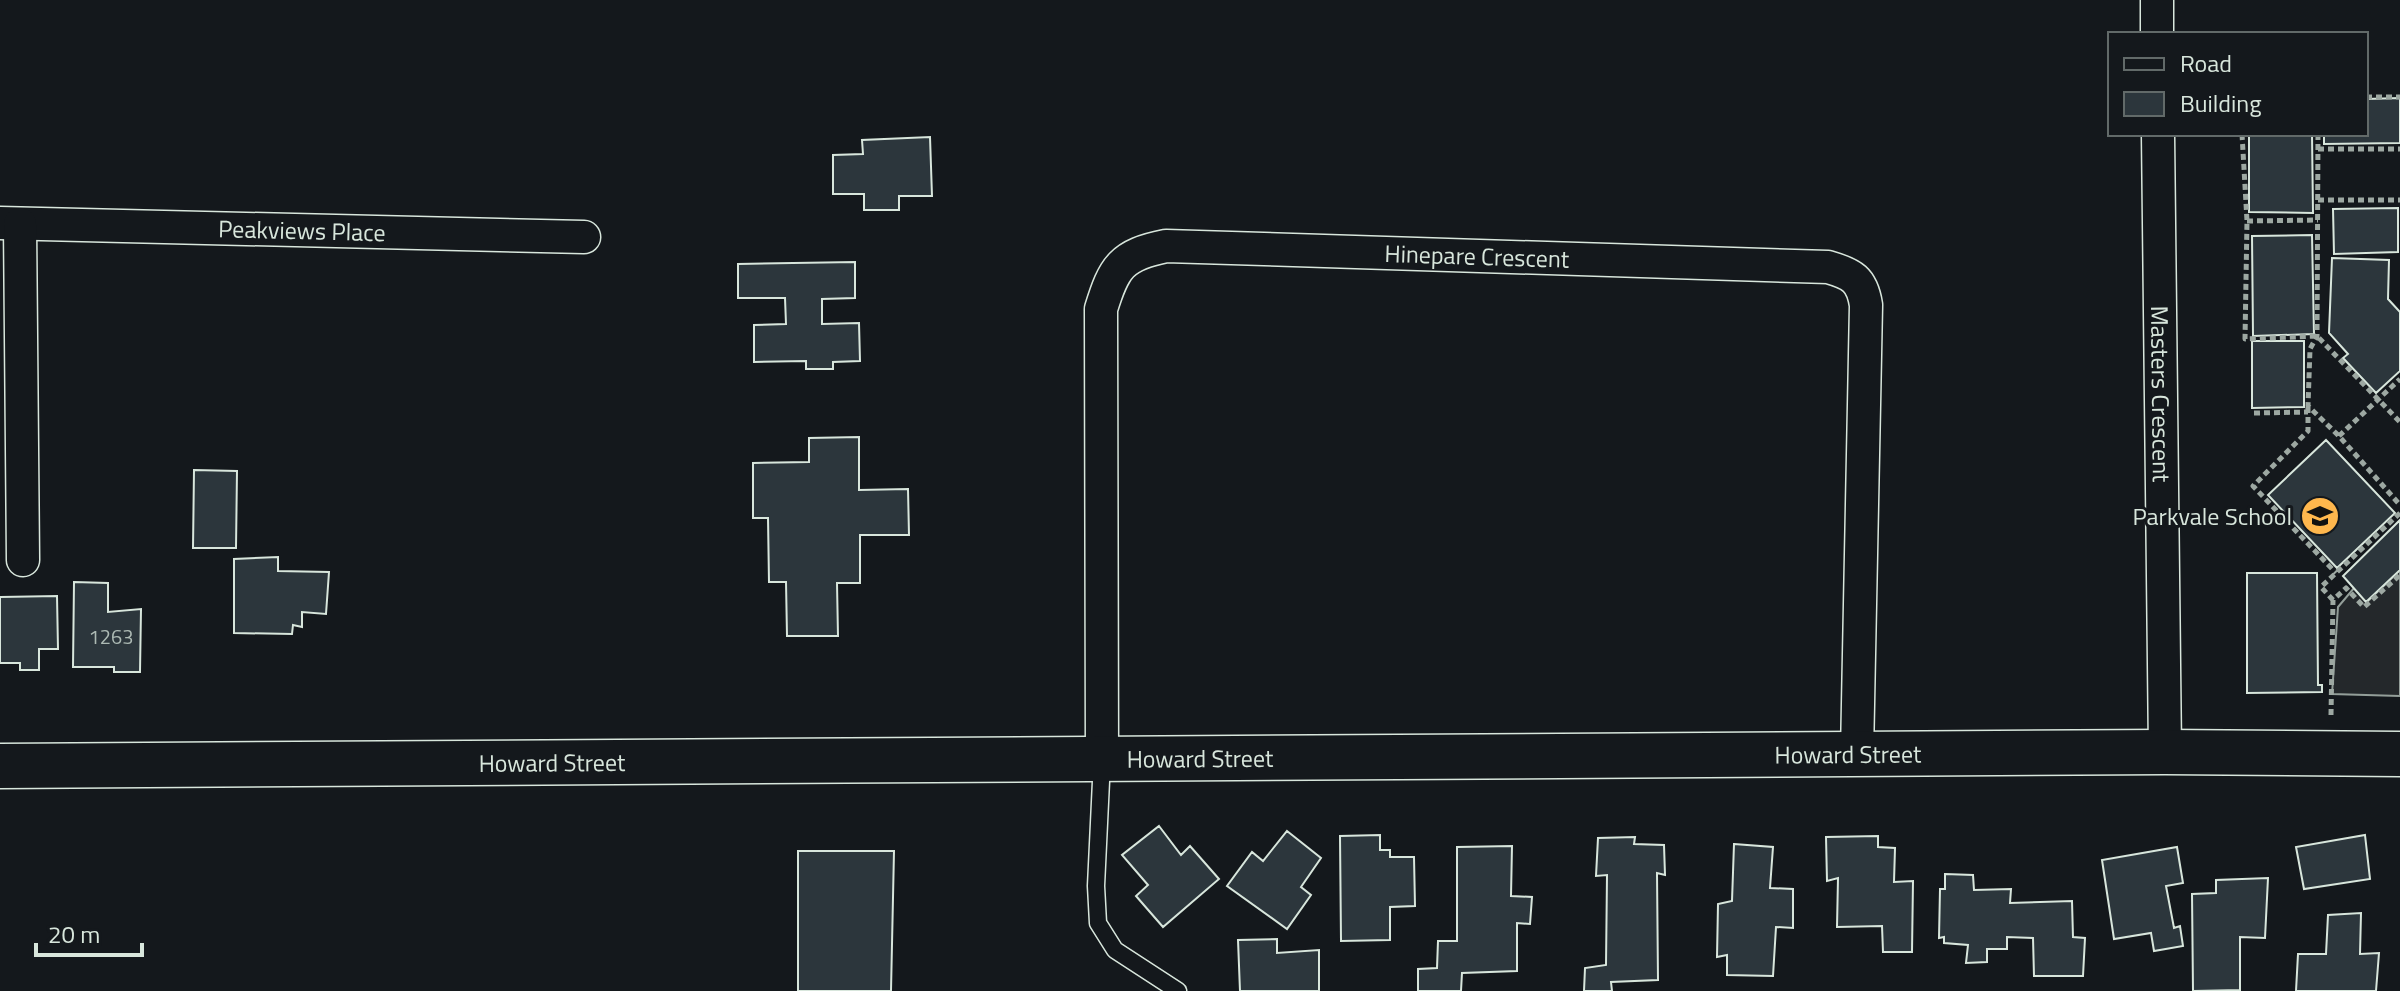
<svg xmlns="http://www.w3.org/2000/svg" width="2400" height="991" viewBox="0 0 2400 991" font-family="'Titillium Web',sans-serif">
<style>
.parking{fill:#24282b;stroke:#939e99;stroke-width:2}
.building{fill:#2c363c;stroke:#d8e6dc;stroke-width:2}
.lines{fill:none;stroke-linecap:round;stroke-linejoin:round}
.lane-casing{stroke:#d8e6dc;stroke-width:19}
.street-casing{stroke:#d8e6dc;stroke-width:35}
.secondary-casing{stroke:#d8e6dc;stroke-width:47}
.path{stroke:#9da8a2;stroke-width:5;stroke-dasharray:6 4;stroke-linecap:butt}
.lane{stroke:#14181c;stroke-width:16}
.street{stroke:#14181c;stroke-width:32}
.secondary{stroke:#14181c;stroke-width:44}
.labels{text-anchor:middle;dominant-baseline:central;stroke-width:6;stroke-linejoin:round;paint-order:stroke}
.number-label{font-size:20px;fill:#adbab4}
.street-label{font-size:24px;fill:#d8e6dc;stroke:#14181c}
.poi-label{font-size:24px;fill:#d8e6dc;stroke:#14181c;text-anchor:end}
</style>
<rect width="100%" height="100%" fill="#14181c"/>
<!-- parking -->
<path class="parking" d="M2400,570V696L2332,694L2338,607L2354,588L2367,602Z"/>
<!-- building -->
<path class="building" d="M2400,98V143L2324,144V134H2366V99Z
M2249,134H2312L2313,213L2249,212Z
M930,137L932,196H899V210H864V194H833V155L863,154L862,140Z
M2398,208V252L2334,254L2333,209Z
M2312,235L2314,334L2253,336L2252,236Z
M2332,258L2389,260L2388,299L2400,312V371L2376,393L2343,358L2348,354L2329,333Z
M855,262V298L822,299V324L859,323L860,361L833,362V369H806V361L754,362V325L786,324L785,298H738V264Z
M2252,341H2304V407L2252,408Z
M859,437V490L908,489L909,535H860V583H837L838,636H787L786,582H769L768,518H753V463L809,462V438Z
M2326,440L2395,513L2337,568L2268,495Z
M194,470L237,471L236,548H193Z
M2400,520V570L2366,602L2343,576Z
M278,557V571L329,572L326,614L302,612V627L293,625L292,634L234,633V559Z
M2247,573H2317L2318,685H2322V692L2247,693Z
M74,582L108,583V612L141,609L140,672H114V667H73Z
M57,596L58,649H39V670H20V663H0V597Z
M1159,826L1181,855L1190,846L1219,879L1163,927L1136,896L1148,885L1122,855Z
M1287,831L1321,858L1301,887L1311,895L1287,929L1227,886L1252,852L1263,861Z
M1380,835V850H1390V857H1414L1415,906L1390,907V940L1341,941L1340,836Z
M2365,835L2370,879L2304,889L2296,847Z
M1878,836V847L1895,848L1894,882L1913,881L1912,952H1883L1882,926L1837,927L1838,878L1827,881L1826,837Z
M1635,837L1634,844L1664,845L1665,875L1657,873L1658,980L1611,982L1612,991H1584L1585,968L1606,965L1607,875L1596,876L1598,838Z
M1734,844L1773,847L1770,888L1793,889V928L1776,927L1773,976L1727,975V955L1717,957L1718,904L1732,901Z
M1512,846L1511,896L1532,897L1530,924L1517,923V971L1462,973L1461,991H1418V969L1437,968L1438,941H1457V847Z
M2177,847L2183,883L2166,886L2174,928L2180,926L2183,946L2154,951L2151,933L2114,939L2102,860Z
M798,851H894L891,991H798Z
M1945,874L1973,875L1974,890L2011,889L2010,903L2072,901L2073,937L2085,938L2083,976H2034L2033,938L2007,937V949H1987V962L1966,963L1968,945L1944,943V937L1939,938L1940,889H1945Z
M2268,878L2265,938L2240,937V990L2193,991L2192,894L2216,893V880Z
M2361,913L2360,954L2379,953L2376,991H2296L2298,954H2326L2328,915Z
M1277,939V953L1319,950V991H1240L1238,940Z"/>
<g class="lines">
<defs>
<path id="lane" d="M1102,760L1096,886L1098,923L1115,950L1178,991"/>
<g id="street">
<path d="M2157,0V34"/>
<path id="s1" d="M2158,134L2165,752"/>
<path id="s2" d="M0,223L584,237"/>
<path d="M20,224L23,560"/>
<path id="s3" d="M1102,758L1101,309C1114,267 1121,255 1166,246L1828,267C1852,274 1862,279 1866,305L1857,754"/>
</g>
<g id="secondary">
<path id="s4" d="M0,766L2165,752L2400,754"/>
</g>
</defs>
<!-- lane casing -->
<use href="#lane" class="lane-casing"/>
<!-- street casing -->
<use href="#street" class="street-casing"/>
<!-- secondary casing -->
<use href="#secondary" class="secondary-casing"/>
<!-- path -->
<path class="path" d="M2366,97H2400
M2242,134L2247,221L2245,339L2317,336L2400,422
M2318,134L2317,336L2310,349L2308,406L2339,436L2400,505
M2318,149H2400
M2318,200H2400
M2247,221L2318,220
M2308,407V431L2253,486L2336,573
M2254,413L2308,412
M2339,436L2400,379
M2333,600L2321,587L2400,513
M2331,715L2333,600L2346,588L2364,607L2400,575"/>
<!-- lane -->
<use href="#lane" class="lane"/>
<!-- street -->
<use href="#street" class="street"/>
<!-- secondary -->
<use href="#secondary" class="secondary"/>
</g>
<!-- icons -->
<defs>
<symbol id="school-disc" viewBox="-11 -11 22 22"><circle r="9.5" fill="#ffb74d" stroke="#14181c"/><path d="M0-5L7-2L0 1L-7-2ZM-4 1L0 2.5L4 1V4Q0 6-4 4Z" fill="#111"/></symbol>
</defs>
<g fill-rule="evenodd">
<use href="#school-disc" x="2298" y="494" width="44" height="44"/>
</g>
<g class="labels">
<!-- number labels -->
<g class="number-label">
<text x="111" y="636">1263</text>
</g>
<!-- street labels -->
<g class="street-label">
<text stroke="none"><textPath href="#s2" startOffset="302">Peakviews Place</textPath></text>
<text stroke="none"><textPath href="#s3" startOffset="858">Hinepare Crescent</textPath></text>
<text stroke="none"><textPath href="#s1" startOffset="260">Masters Crescent</textPath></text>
<text stroke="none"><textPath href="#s4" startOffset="1848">Howard Street</textPath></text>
<text stroke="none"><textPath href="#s4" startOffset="1200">Howard Street</textPath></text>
<text stroke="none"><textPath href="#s4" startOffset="552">Howard Street</textPath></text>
</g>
<!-- poi labels -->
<g class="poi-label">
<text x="2292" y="516">Parkvale School</text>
</g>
</g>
<!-- legend -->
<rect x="2108" y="32" width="260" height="104" fill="#14181c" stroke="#626a69" stroke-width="2"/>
<rect x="2124" y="58" width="40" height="12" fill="#14181c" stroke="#626a69" stroke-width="2"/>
<text x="2180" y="72" font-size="24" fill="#d8e6dc">Road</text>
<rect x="2124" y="92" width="40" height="24" fill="#2c363c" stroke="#626a69" stroke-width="2"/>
<text x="2180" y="112" font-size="24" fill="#d8e6dc">Building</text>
<!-- scale -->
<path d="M36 943v12h106v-12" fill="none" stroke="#d8e6dc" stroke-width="4"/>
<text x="48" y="943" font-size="24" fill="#d8e6dc" stroke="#14181c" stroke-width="6" paint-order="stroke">20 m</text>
</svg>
